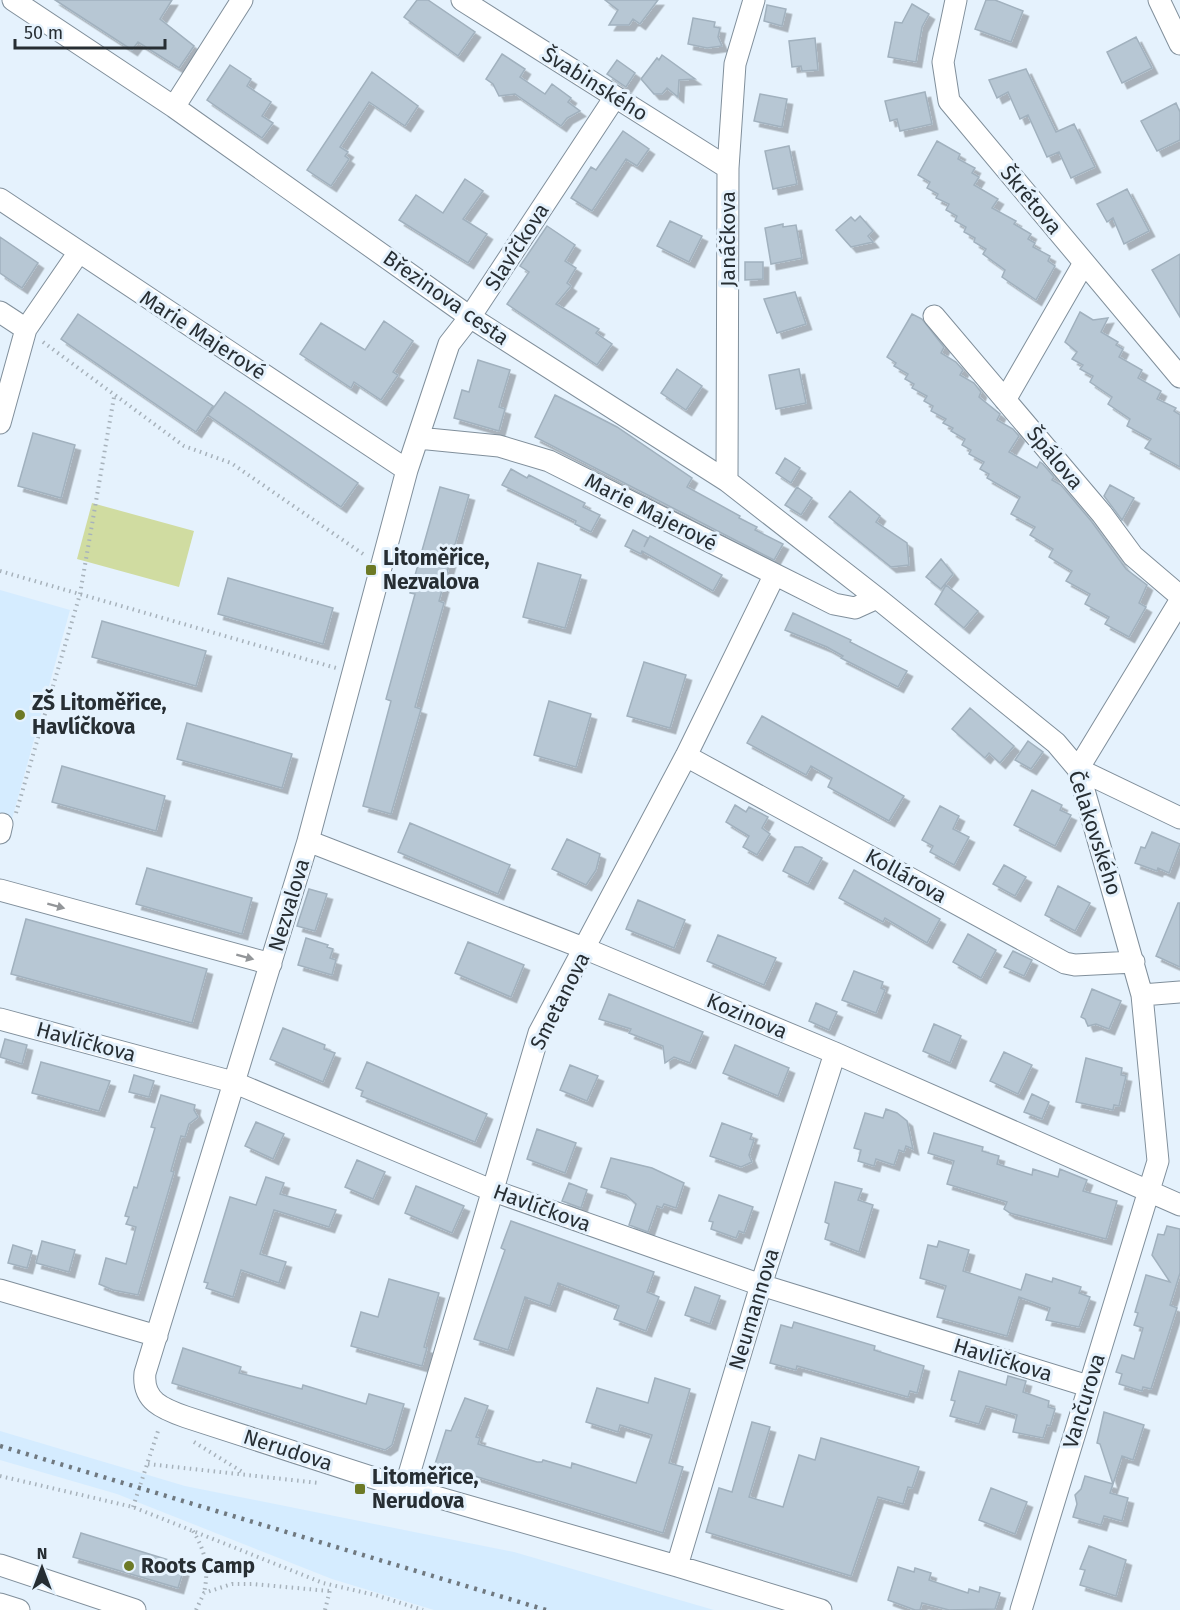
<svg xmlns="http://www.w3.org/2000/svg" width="1180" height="1610" viewBox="0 0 1180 1610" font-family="'Fira Sans',sans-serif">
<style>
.built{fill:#d5ecff}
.green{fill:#d0dca1}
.building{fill:#b7c7d4;stroke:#a1b1be;stroke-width:1.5;filter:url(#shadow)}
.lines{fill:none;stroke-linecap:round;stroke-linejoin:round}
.street-casing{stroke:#808f9b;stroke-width:23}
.path{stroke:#a7b2bb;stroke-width:4;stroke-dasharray:1.5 4.5;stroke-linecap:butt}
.street{stroke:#fff;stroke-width:21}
.rail{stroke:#6f787f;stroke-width:4.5;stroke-dasharray:3 6;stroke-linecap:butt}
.oneway{fill:#939699}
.poi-dot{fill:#6d7a26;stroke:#e5f2fd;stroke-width:2}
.labels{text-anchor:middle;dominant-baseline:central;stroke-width:6;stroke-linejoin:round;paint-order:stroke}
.street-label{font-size:21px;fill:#272e33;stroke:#e5f2fd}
.poi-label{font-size:21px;font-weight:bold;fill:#272e33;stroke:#e5f2fd;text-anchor:start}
</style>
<defs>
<filter id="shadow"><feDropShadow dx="5.5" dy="5.5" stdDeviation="0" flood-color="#0004"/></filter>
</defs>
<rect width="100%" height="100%" fill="#e5f2fd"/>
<!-- built -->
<path class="built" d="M0,590L70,610L11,823L0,820Z
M0,1431L185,1486L514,1552L714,1610H434L332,1579L117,1494L0,1460Z"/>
<!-- green -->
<path class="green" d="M92,503L194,531L179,587L77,559Z"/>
<!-- building -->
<path class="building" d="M55,0H172L160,19L194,46L179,68L138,42L132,50Z
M417,0H428L475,32L458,56L404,17Z
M605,0H658L640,24L633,19L629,25H609L618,10Z
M986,0H995L1023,11L1011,42L975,29Z
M912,4L929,14L922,27L916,62L888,57L895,22L902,23Z
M767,5L786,9L782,26L764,21Z
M693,18L715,22L714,27L720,28L718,37L722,46L707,48L688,44Z
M1136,37L1152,68L1122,83L1107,52Z
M815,38L818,70L802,71L801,66L792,67L789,41Z
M502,54L525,69L520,77L545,94L552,84L571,98L568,102L580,111L567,118L561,126L515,94L499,96L493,84L486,79Z
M662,55L695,79L679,80L678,97L667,88L662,94H654L641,79L657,58L659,60Z
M617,60L635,73L626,87L607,74Z
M230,65L251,79L247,86L271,102L262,116L273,123L262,138L207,100Z
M1026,69L1056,132L1074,124L1095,167L1071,178L1059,152L1047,157L1028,115L1020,119L1008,92L997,98L989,80Z
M372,72L418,106L405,126L369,102L340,147L348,152L345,156L349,159L331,186L307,170Z
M925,92L932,124L900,131L897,119L890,121L885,101Z
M760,94L787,99L782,127L754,121Z
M1176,103L1180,112V140L1157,151L1141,121Z
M623,131L649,149L637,166L626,159L592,211L571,198L591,167L596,170Z
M937,141L960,154L958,159L975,168L972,173L979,177L974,185L998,199L992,208L1016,221L1014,224L1031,234L1028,239L1035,243L1033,247L1050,256L1048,261L1055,266L1036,300L1002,277L1005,270L983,254L986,249L974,242L975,238L964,232L966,227L955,221L957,216L946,210L949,204L936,198L938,194L927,188L930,182L918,175Z
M789,146L797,184L773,189L765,151Z
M465,179L483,191L463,219L487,234L468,263L399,220L416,195L443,213Z
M1127,189L1149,231L1124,244L1113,218L1107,222L1097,204Z
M860,216L873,231L868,236L873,242L851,247L836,230L851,217L855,221Z
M670,221L702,236L689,262L657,246Z
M783,224V227L796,225L802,258L771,264L765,228Z
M547,226L575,245L565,261L576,268L567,283L571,286L556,304L599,329L596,333L612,344L597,365L507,304L529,272L520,266Z
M0,237L38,263L22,288L0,273Z
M1180,254V317L1152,270Z
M745,262H763V279L745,280Z
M795,292L806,324L777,333L764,299Z
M1080,312L1093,320L1108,318L1101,332L1118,342L1116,345L1123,349L1119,357L1142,370L1138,378L1161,391L1157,399L1176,408L1174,411L1180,415V467L1145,448L1151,439L1127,426L1130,419L1108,404L1112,397L1090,382L1093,376L1080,369L1083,365L1072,359L1077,352L1065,342Z
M78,314L213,406L196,432L61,339Z
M912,314L922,319L944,347L941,353L956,362L963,370L960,375L974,383L981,392L979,397L1000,414L997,420L1013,429L1019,436L1009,452L1037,468L1040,462L1043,464L1054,477L1052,480L1061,485L1092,522L1126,569L1147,585L1139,603L1146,607L1129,637L1105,624L1109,617L1085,604L1090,594L1066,581L1072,571L1049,557L1053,549L1030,535L1035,527L1011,514L1020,497L987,478L989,474L980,469L984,462L969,454L971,450L962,445L965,439L951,431L953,428L943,423L946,419L931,411L933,406L924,401L927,396L912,388L914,384L905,379L908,374L894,366L896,363L887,357Z
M384,321L413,341L393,372L398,375L381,400L354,382L351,388L300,354L321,323L365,350Z
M478,360L510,370L499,407L505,409L499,431L454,418L462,390L469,392Z
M677,369L702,386L686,410L661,393Z
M799,369L806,403L776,409L769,375Z
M225,392L358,483L341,507L208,415Z
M555,395L617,427L692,478L687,487L740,516L739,518L757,527L755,530L783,544L774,560L535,437Z
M33,433L75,445L61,498L18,486Z
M785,458L800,468L791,483L776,473Z
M511,469L527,478L529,475L585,503L583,507L600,515L591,532L575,524L576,521L502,485Z
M1110,485L1134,498L1122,520L1104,496Z
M440,487L469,495L439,601L444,603L415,707L421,709L391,814L363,806L391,701L386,699L415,594L410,593Z
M797,487L812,498L801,515L785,505Z
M850,491L880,516L876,522L907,543L909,565L891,567L829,517Z
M633,530L648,538L644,547L650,536L722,575L713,591L642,551L641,554L625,546Z
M941,559L953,574L941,589L926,577Z
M538,563L581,575L565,628L523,617Z
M228,578L333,608L323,644L218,614Z
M946,585L978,611L964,628L935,604Z
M793,613L851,640L850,642L907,671L898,687L841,658L843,656L827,647L785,630Z
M102,621L206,651L196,686L92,657Z
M644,662L686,675L670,728L627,716Z
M549,701L591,714L576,767L534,755Z
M970,708L1014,746L1000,763L989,753L985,758L952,729Z
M762,716L904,796L889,821L828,787L832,778L811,766L806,775L747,743Z
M187,723L292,754L282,788L177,759Z
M1028,741L1043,752L1031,769L1015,760Z
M62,766L165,796L156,831L52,802Z
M1032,790L1062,805L1060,810L1071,815L1055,846L1014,825Z
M735,805L746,812L749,807L768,817L762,828L770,834L757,855L743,847L749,836L726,822Z
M940,806L959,816L953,829L969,837L954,865L930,852L933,846L922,840Z
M410,823L510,865L498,894L398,852Z
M1152,832L1180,844L1169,873L1158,868L1157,871L1135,863L1141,847L1145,848Z
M567,839L600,854L596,870L586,885L552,869Z
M795,847H802L822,858L808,884L783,871Z
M1004,865L1026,877L1015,896L993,884Z
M147,868L252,898L242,934L136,904Z
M854,870L940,919L927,943L885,918L883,922L839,898Z
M1058,886L1090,903L1075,931L1045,915Z
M309,889L327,894L315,931L297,926Z
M638,900L685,920L674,948L626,929Z
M1178,903H1180V967L1156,956Z
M26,919L207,969L192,1023L11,974Z
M968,934L996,950L981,978L953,962Z
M718,935L776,958L764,985L707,961Z
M306,938L328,945L327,947L333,949L330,958L336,960L332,975L298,965Z
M468,942L524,965L511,997L455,973Z
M1013,951L1032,960L1024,976L1004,967Z
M854,971L883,982L881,988L885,990L876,1013L842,1000Z
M1092,989L1121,1001L1109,1029L1096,1024L1088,1026L1085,1019L1081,1017Z
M609,994L703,1032L690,1063L674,1057L665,1063L663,1046L629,1033L631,1029L599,1019Z
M816,1003L837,1012L829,1030L809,1021Z
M934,1024L961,1036L950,1063L923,1051Z
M283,1028L325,1045L324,1049L335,1053L323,1082L270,1059Z
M5,1039L27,1045L22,1064L0,1057Z
M735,1045L789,1068L778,1096L723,1073Z
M1004,1052L1032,1065L1018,1094L990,1081Z
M1086,1058L1122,1068L1121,1075L1126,1076L1119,1106L1114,1105L1113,1110L1076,1102Z
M41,1062L110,1081L99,1111L32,1093Z
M367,1062L487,1114L475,1142L361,1096L363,1091L356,1088Z
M570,1065L598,1076L587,1101L560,1090Z
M134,1075L154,1081L149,1097L129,1092Z
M1032,1094L1049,1102L1042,1119L1024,1112Z
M161,1095L195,1105L194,1110L198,1117L189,1124L185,1137L181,1136L171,1171L174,1172L138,1295L113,1290L99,1284L106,1258L126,1264L136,1227L126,1224L129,1217L125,1216L134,1187L137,1188L155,1128L151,1127Z
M886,1109L897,1113L907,1121L913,1149L906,1146L904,1152L899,1150L894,1165L876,1159L874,1166L858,1161L861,1150L854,1148L865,1113L883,1118Z
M256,1122L284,1134L273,1159L245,1146Z
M722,1123L752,1134L750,1139L754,1140L749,1155L752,1162L741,1167L710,1156Z
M537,1129L576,1143L565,1173L527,1159Z
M934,1133L983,1147L982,1151L999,1156L997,1164L1032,1175L1033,1169L1058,1177L1060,1169L1087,1180L1083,1191L1117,1201L1106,1239L1010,1213L1004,1209L1007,1202L947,1184L954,1161L928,1153Z
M611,1158L652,1168L684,1183L676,1208L664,1204L662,1208L657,1206L648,1232L629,1225L636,1204L626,1195L601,1187Z
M357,1160L385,1172L373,1199L345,1187Z
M266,1177L284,1183L280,1194L336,1210L329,1227L274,1210L260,1254L286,1262L279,1283L241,1270L233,1297L206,1288L208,1283L204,1282L230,1197L256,1205Z
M835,1182L862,1189L858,1200L873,1205L859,1252L825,1239L829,1224L825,1222Z
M569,1183L587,1190L581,1208L562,1201Z
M416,1186L464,1206L452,1233L405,1213Z
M719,1195L753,1207L744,1233L739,1231L736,1238L711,1229L713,1222L709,1221Z
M511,1221L654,1272L647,1292L659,1297L646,1331L614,1319L619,1306L558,1283L550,1306L525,1297L508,1350L474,1339L505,1250L501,1248Z
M1167,1226L1180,1229V1273L1170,1305L1177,1308L1151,1389L1143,1387L1142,1391L1119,1384L1122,1374L1116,1372L1122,1355L1134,1359L1143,1328L1134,1325L1138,1313L1135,1312L1146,1275L1170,1282L1152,1255L1158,1234L1164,1235Z
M42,1241L75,1250L69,1272L36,1263Z
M939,1241L969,1250L963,1271L1021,1290L1026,1274L1052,1282L1053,1278L1081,1287L1079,1293L1090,1297L1079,1327L1046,1320L1050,1308L1019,1297L1007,1336L937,1317L946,1286L920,1278L928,1245L937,1247Z
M13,1245L32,1251L27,1268L8,1263Z
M389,1279L439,1293L424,1347L427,1348L422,1366L351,1346L361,1312L378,1317Z
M695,1287L720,1296L710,1324L685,1315Z
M794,1322L875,1346L874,1350L924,1366L917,1393L910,1391L908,1397L797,1366L796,1370L770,1363L781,1325L792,1328Z
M183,1348L241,1367L239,1373L302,1389L303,1385L366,1404L369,1394L404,1404L392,1445L385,1450L172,1383Z
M959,1371L1006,1385L1008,1376L1026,1381L1023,1392L1049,1401L1048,1407L1055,1409L1050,1426L1047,1425L1043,1438L1013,1432L1017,1415L986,1406L979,1424L950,1416L955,1401L951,1400Z
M655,1378L690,1389L669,1463L683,1467L663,1533L435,1464L446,1430L451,1431L465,1398L488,1406L476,1437L480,1438L478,1444L537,1462H542L543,1460L571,1468L572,1463L636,1483L652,1435L620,1425L618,1432L586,1422L597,1388L648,1403Z
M1104,1412L1144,1425L1133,1460L1122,1456L1113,1484L1100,1444L1097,1443Z
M752,1422L770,1427L749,1497L783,1507L799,1455L815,1460L821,1438L919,1467L912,1488L908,1487L903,1504L878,1497L851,1576L706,1532L719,1488L732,1492Z
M1085,1476L1113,1484L1110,1493L1128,1498L1122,1521L1104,1516L1101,1525L1073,1517L1077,1504L1075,1495L1081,1489Z
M991,1488L1027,1502L1015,1534L979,1520Z
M81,1533L185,1565L178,1588L73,1557Z
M1089,1546L1126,1560L1116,1596L1080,1585L1085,1570L1080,1569Z
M898,1567L914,1572L915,1568L931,1573L929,1580L968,1593L969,1589L979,1592L980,1587L1000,1593L995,1609L949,1610L922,1603L920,1610H915L888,1600Z"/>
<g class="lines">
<defs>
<path id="street" d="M13,0L174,107L470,317L727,481L877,598L1056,743L1078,769L1142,995L1158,1161L1021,1610
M462,0L728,168
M956,0L943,62L949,101L1180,377
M1159,0L1180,44
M615,97L470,317L449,344L407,470L308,841L145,1373C142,1401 163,1409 186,1417L405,1488L677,1566L821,1610
M174,107L242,0
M0,199L407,470
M0,312L26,329
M934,316L1102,514L1133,556L1180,596
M1005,400L1084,263
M0,423L26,329L79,252
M418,438L499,446L549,461L834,604L855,608L877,598
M727,481L728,168L735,64L754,0
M686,756L1065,963L1075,965L1134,962
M1078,769L1180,601
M1078,769L1180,818
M0,833L2,824
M308,841L586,949L835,1053L1180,1205
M0,890L271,964
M1142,995L1180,992
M0,1019L233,1082L491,1190L761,1285L1088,1386
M0,1290L157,1336
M405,1488L539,1033L686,756L774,576
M0,1565L135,1610
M677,1566L761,1285L835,1053
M0,1604L19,1610"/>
</defs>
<!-- street casing -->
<use href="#street" class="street-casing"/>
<!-- path -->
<path class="path" d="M43,342L184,446L231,463L366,556
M0,571L336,668
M16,813L80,594L114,397
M194,1442L244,1473
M148,1464L319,1483
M0,1476L133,1507L323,1583L375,1595L423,1610
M133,1507L159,1428
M193,1531C206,1552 209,1569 204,1593
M196,1610L204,1593L232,1584H253L329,1591
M325,1610L330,1590"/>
<!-- street -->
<use href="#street" class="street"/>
<!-- rail -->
<path class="rail" d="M0,1446L546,1610"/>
</g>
<!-- one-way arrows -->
<defs><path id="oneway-solid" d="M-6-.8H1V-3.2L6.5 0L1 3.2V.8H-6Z" transform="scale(1.5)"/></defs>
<g class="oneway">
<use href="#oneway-solid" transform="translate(56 906) rotate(15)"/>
<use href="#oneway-solid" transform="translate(245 957) rotate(15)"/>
</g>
<!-- markers -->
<g class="poi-dot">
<rect x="365" y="564" width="12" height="12" rx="3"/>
<circle cx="20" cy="715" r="6"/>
<rect x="354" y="1483" width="12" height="12" rx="3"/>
<circle cx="129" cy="1566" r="6"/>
</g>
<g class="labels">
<!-- street labels -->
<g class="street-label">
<text transform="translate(595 84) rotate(32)">Švabinského</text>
<text transform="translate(1031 200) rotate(50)">Škrétova</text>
<text transform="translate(728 239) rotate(-90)">Janáčkova</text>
<text transform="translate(517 247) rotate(-57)">Slavíčkova</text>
<text transform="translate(446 298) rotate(35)">Březinova cesta</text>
<text transform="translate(203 335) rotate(33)">Marie Majerové</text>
<text transform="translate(1055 458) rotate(50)">Špálova</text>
<text transform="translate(651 512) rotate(27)">Marie Majerové</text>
<text transform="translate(1095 833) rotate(72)">Čelakovského</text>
<text transform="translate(906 876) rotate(29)">Kollárova</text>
<text transform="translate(289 905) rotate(-73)">Nezvalova</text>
<text transform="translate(560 1001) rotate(-63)">Smetanova</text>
<text transform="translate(747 1016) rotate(23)">Kozinova</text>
<text transform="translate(86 1042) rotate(15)">Havlíčkova</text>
<text transform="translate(542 1208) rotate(20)">Havlíčkova</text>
<text transform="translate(754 1309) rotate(-73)">Neumannova</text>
<text transform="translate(1003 1360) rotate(17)">Havlíčkova</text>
<text transform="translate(1084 1401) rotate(-73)">Vančurova</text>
<text transform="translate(288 1450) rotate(18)">Nerudova</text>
</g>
<!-- poi labels -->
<g class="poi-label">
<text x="383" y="558">Litoměřice,<tspan x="383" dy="24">Nezvalova</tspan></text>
<text x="32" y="703">ZŠ Litoměřice,<tspan x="32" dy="24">Havlíčkova</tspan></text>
<text x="372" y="1477">Litoměřice,<tspan x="372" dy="24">Nerudova</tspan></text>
<text x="141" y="1566">Roots Camp</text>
</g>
</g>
<!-- north arrow -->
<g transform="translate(42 1568)" stroke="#e5f2fd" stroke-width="4.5" paint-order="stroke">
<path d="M0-4.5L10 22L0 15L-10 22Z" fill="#272e33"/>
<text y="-9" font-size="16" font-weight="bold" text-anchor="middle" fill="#272e33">N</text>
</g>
<!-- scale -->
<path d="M15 39v9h150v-9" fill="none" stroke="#272e33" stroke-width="3"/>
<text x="24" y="39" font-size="18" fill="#272e33" stroke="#e5f2fd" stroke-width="4.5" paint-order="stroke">50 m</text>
</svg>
